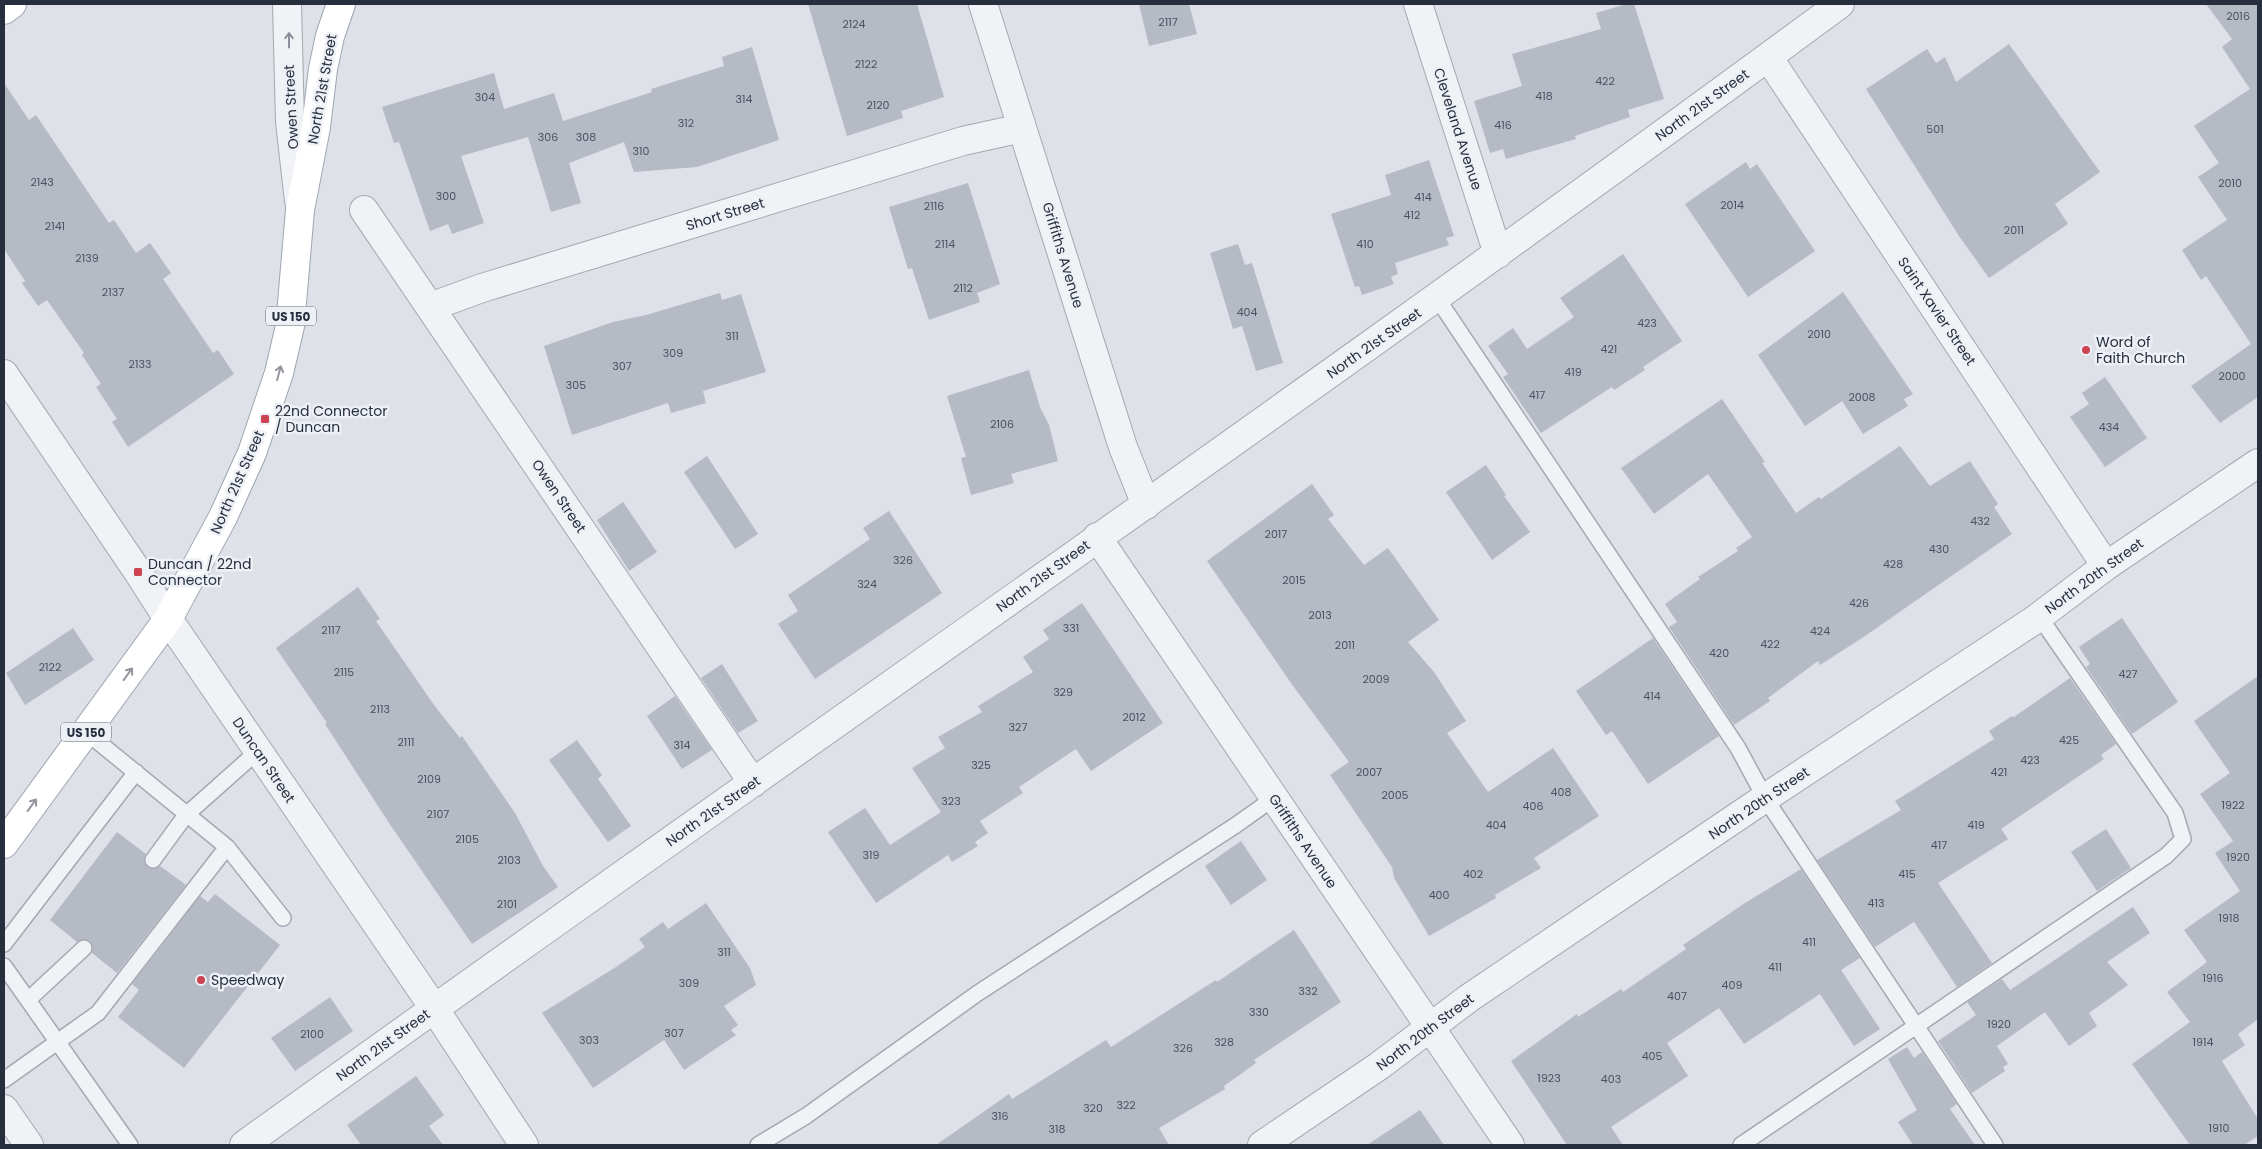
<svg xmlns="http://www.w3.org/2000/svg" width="2262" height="1149" viewBox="0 0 2262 1149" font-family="Poppins,sans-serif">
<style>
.building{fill:#b5bac4}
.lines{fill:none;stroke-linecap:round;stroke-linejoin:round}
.lane-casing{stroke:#a3a8b1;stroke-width:18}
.street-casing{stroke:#a3a8b1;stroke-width:30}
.primary-casing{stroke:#9da5b3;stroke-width:30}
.lane{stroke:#f0f2f6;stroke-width:15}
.street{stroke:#f0f2f6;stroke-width:28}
.primary{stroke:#fff;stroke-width:28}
.oneway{stroke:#8c909a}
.oneway2{stroke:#93969e}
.poi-dot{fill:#cc4351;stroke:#edf0f5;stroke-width:2}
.labels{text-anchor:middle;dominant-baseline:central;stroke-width:5;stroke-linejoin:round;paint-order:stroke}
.number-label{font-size:11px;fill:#4a5160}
.shield{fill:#edf0f5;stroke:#626875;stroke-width:1}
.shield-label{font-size:12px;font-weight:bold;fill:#272e3e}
.street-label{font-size:14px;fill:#272e3e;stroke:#edf0f5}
.poi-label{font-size:14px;fill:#272e3e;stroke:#edf0f5;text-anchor:start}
</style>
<rect width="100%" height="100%" fill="#dee1e7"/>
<!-- building -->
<path class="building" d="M808,4H917L944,97L901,111L903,118L847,136Z
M1139,4H1189L1197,34L1149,46Z
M1627,4H1634L1664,99L1628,110L1630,117L1575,136L1576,139L1506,159L1503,149L1490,153L1474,101L1522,86L1512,54L1601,29L1596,13Z
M2206,4H2258V397L2220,423L2191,386L2251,344L2206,276L2201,280L2182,250L2227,220L2198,177L2219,163L2194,126L2250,89L2222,47L2232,39Z
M2009,44L2100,172L2055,204L2068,224L1989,278L1959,236L1866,89L1927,49L1936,63L1945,57L1956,82Z
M752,47L779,140L697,167L634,172L624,142L569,163L581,203L551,212L528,137L461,156L484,223L452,234L448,224L430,231L399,142L394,143L382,107L494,73L504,109L554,93L563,121L652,92L651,89L724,66L722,57Z
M4,83L29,120L36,115L109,223L114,220L136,253L150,243L171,273L163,279L213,353L218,350L234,374L128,447L112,422L117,419L96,387L101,384L82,355L84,353L47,300L38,306L22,283L25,281L4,249Z
M1429,160L1454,236L1446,238L1449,245L1395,263L1398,274L1391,277L1394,284L1362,295L1359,286L1355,287L1331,214L1391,195L1385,175Z
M1746,162L1750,169L1757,164L1815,251L1748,297L1685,204Z
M968,183L1000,284L977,293L980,302L929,320L912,268L908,269L889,207Z
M1238,244L1245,265L1252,263L1283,363L1256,371L1242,326L1233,329L1210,253Z
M1623,254L1682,341L1643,367L1645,370L1614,390L1612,387L1541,433L1503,377L1508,374L1488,346L1513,328L1527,349L1574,317L1560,298Z
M1843,292L1913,394L1904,399L1908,406L1863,434L1842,401L1805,426L1758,355Z
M720,293L722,300L741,294L766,372L703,391L706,403L671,413L668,403L572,435L544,346L613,322L646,315Z
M1029,370L1040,407L1049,425L1058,461L1011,474L1014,483L971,495L961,458L966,457L947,396Z
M2105,377L2147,438L2105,467L2070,417L2089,404L2082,393Z
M1722,399L1765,462L1762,463L1796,513L1819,497L1821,499L1900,446L1930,486L1970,461L1998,504L1994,507L2012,534L1865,636L1820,665L1818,661L1768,698L1770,701L1734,725L1669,627L1677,622L1665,604L1700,579L1698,577L1738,551L1736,548L1752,537L1708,474L1654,514L1621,468Z
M707,456L758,534L735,549L684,472Z
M1486,465L1506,495L1504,496L1530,532L1492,560L1446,492Z
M1312,484L1334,515L1328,519L1364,565L1388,548L1439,620L1408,642L1434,672L1466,721L1447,733L1488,792L1553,748L1599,816L1534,858L1541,868L1495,895L1496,898L1429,936L1394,878L1392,867L1330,775L1349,762L1291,683L1207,561Z
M623,502L657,552L629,571L597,520Z
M889,511L942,593L815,679L778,624L798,611L788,595L870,539L863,528Z
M358,587L380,619L376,621L434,705L460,738L462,736L515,813L543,866L558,887L472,944L389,823L325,724L327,723L276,648Z
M1082,603L1163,723L1091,771L1076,749L1019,787L1023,793L980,821L988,833L975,842L978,846L952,862L948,855L876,903L828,832L865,808L890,845L941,812L912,768L945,748L938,737L982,712L978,706L1033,672L1023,657L1049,639L1043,630Z
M2122,618L2178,702L2132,734L2086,667L2090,664L2079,647Z
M73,628L94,660L25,705L6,673Z
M1653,638L1719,736L1648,784L1612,731L1606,735L1576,691Z
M722,664L758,721L738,733L701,678Z
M2258,676V1019L2238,1034L2245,1045L2222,1061L2258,1119V1136L2244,1145H2190L2132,1064L2190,1022L2167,992L2207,962L2184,930L2240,891L2215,853L2233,841L2200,794L2230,773L2194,721Z
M2070,678L2116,744L2101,755L2104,759L2001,829L2008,839L1938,883L1992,963L1957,987L1914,922L1875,947L1817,860L1901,810L1895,801L1994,739L1989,731L2012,716L2014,717Z
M675,696L712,750L682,769L647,716Z
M577,740L602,775L598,779L631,826L608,842L549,760Z
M2106,829L2131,868L2097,891L2071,852Z
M117,832L146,854L144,859L147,867L152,869L160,866L186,885L117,973L92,953L93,946L90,941L82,939L77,942L50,920Z
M1241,841L1267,880L1231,905L1205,866Z
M1801,869L1860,958L1841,970L1880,1029L1854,1046L1820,994L1744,1044L1719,1008L1667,1043L1688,1076L1611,1127L1623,1145H1567L1511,1061L1577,1014L1578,1017L1621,989L1623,992L1686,949L1683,945L1745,903Z
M215,894L280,945L184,1068L118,1017L139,990L132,984L200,896L208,902Z
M706,903L750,968L756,985L724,1006L738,1025L731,1030L736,1035L684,1070L664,1040L593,1088L542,1013L616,967L645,947L639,939L663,922L668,929Z
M2133,907L2150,933L2107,962L2128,985L2089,1013L2097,1026L2069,1046L2045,1012L1997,1046L2008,1064L2003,1067L2005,1071L1972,1093L1938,1041L1976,1015L1967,1002L2002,979L2010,990Z
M1294,930L1341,1002L1254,1060L1256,1063L1224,1086L1225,1089L1159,1128L1169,1145H936L1009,1094L1012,1099L1106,1040L1111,1047L1216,980L1217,982Z
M330,997L353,1031L295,1071L271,1038Z
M1907,1047L1914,1058L1922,1052L1957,1104L1950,1109L1975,1145H1913L1898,1122L1917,1110L1888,1059Z
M416,1076L444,1115L429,1126L443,1145H361L347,1125Z
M1420,1110L1444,1145H1367Z"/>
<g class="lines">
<defs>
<path id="lane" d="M1437,298L1738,748L1765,798L1995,1145
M227,847L283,918
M153,860L186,815L258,751
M4,944L136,772
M4,966L130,1145
M28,1000L84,948
M4,1080L98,1013L227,847L86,732
M758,1145L806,1116L978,993L1236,825L1274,798
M1741,1145L2166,856L2183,839L2175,813L2039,616"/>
<path id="street" d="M287,4L290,122L299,201
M983,4L1123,447L1146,505
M1418,4L1498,254
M1768,57L2106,566
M364,210L753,783
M430,307L482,288L963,141L1022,128
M4,374L138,572L168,619L434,1008L524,1145
M1097,537L1510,1145
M4,1109L29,1145
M244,1145C774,763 1314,392 1840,4
M1262,1145L1379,1066L1469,998L1765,798L2033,621L2106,566L2258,463"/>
<path id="primary" d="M4,10L12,4
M4,844L168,619L223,517L252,453L279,373L290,326L300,210L316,127L323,69L330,36L341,4"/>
</defs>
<!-- lane casing -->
<use href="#lane" class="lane-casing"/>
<!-- street casing -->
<use href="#street" class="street-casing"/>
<!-- primary casing -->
<use href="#primary" class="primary-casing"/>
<!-- lane -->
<use href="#lane" class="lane"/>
<!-- street -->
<use href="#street" class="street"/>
<!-- primary -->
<use href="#primary" class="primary"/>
</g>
<!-- one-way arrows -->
<defs><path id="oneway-shaft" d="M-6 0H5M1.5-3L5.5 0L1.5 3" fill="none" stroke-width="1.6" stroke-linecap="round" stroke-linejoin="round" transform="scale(1.25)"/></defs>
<use class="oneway" href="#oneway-shaft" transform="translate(289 40) rotate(-90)"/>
<g class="oneway2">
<use href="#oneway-shaft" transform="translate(279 373) rotate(-75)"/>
<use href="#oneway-shaft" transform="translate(128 674) rotate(-54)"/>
<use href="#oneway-shaft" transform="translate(32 805) rotate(-54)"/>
</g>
<!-- markers -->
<g class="poi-dot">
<circle cx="2086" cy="350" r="5"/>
<rect x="260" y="414" width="10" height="10" rx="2.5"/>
<rect x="133" y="567" width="10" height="10" rx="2.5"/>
<circle cx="201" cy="980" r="5"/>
</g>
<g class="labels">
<!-- number labels -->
<g class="number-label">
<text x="2238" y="16">2016</text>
<text x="1168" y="22">2117</text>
<text x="854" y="24">2124</text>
<text x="866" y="64">2122</text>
<text x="1605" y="81">422</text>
<text x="1544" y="96">418</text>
<text x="485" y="97">304</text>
<text x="744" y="99">314</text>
<text x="878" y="105">2120</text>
<text x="686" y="123">312</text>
<text x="1503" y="125">416</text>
<text x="1935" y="129">501</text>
<text x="548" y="137">306</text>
<text x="586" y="137">308</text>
<text x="641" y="151">310</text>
<text x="42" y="182">2143</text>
<text x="2230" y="183">2010</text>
<text x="446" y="196">300</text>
<text x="1423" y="197">414</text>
<text x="1732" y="205">2014</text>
<text x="934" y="206">2116</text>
<text x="1412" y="215">412</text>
<text x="55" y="226">2141</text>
<text x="2014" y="230">2011</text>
<text x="945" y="244">2114</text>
<text x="1365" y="244">410</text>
<text x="87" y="258">2139</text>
<text x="963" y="288">2112</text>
<text x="113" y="292">2137</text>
<text x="1247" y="312">404</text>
<text x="1647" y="323">423</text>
<text x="1819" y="334">2010</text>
<text x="732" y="336">311</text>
<text x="1609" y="349">421</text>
<text x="673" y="353">309</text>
<text x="140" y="364">2133</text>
<text x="622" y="366">307</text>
<text x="1573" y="372">419</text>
<text x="2232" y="376">2000</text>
<text x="576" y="385">305</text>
<text x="1537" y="395">417</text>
<text x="1862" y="397">2008</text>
<text x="1002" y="424">2106</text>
<text x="2109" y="427">434</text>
<text x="1980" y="521">432</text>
<text x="1276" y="534">2017</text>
<text x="1939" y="549">430</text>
<text x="903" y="560">326</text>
<text x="1893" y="564">428</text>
<text x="1294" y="580">2015</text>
<text x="867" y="584">324</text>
<text x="1859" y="603">426</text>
<text x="1320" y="615">2013</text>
<text x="1071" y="628">331</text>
<text x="331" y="630">2117</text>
<text x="1820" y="631">424</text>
<text x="1770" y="644">422</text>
<text x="1345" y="645">2011</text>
<text x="1719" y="653">420</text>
<text x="50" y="667">2122</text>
<text x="344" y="672">2115</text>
<text x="2128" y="674">427</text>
<text x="1376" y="679">2009</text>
<text x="1063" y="692">329</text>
<text x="1652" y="696">414</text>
<text x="380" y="709">2113</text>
<text x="1134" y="717">2012</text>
<text x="1018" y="727">327</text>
<text x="2069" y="740">425</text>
<text x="406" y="742">2111</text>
<text x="682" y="745">314</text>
<text x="2030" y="760">423</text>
<text x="981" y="765">325</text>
<text x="1369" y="772">2007</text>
<text x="1999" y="772">421</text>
<text x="429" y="779">2109</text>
<text x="1561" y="792">408</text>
<text x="1395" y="795">2005</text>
<text x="951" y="801">323</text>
<text x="2233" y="805">1922</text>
<text x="1533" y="806">406</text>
<text x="438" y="814">2107</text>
<text x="1496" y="825">404</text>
<text x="1976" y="825">419</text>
<text x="467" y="839">2105</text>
<text x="1939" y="845">417</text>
<text x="871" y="855">319</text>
<text x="2238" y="857">1920</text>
<text x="509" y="860">2103</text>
<text x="1473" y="874">402</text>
<text x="1907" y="874">415</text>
<text x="1439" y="895">400</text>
<text x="1876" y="903">413</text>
<text x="507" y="904">2101</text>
<text x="2229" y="918">1918</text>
<text x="1809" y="942">411</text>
<text x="724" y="952">311</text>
<text x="1775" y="967">411</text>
<text x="2213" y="978">1916</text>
<text x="689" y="983">309</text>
<text x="1732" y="985">409</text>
<text x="1308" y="991">332</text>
<text x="1677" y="996">407</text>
<text x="1259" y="1012">330</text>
<text x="1999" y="1024">1920</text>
<text x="674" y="1033">307</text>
<text x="312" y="1034">2100</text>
<text x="589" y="1040">303</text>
<text x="1224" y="1042">328</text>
<text x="2203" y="1042">1914</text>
<text x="1183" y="1048">326</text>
<text x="1652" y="1056">405</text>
<text x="1549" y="1078">1923</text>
<text x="1611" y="1079">403</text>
<text x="1126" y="1105">322</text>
<text x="1093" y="1108">320</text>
<text x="1000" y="1116">316</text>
<text x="2219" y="1128">1910</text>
<text x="1057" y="1129">318</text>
</g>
<!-- shield labels -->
<g class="shield">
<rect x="266" y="306.5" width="50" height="19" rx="4"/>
<rect x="61" y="722.5" width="50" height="19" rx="4"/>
</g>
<g class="shield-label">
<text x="291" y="316">US 150</text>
<text x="86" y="732">US 150</text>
</g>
<!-- street labels -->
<g class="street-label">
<text transform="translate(322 89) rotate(-80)">North 21st Street</text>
<text transform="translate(1702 105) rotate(-36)">North 21st Street</text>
<text transform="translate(291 107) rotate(-93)">Owen Street</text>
<text transform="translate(1458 129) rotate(72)">Cleveland Avenue</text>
<text transform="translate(725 214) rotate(-17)">Short Street</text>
<text transform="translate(1063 255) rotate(73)">Griffiths Avenue</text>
<text transform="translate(1937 311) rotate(56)">Saint Xavier Street</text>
<text transform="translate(1374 343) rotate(-35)">North 21st Street</text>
<text transform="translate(237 482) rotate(-66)">North 21st Street</text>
<text transform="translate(559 496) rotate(56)">Owen Street</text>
<text transform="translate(1043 576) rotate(-36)">North 21st Street</text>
<text transform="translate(2094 576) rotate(-36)">North 20th Street</text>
<text transform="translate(264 760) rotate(56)">Duncan Street</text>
<text transform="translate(1759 803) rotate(-34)">North 20th Street</text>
<text transform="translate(713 811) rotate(-35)">North 21st Street</text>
<text transform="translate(1303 841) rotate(56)">Griffiths Avenue</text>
<text transform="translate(1425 1032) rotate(-37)">North 20th Street</text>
<text transform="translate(383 1045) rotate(-36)">North 21st Street</text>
</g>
<!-- poi labels -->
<g class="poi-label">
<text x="2096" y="342">Word of<tspan x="2096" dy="16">Faith Church</tspan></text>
<text x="275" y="411">22nd Connector<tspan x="275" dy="16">/ Duncan</tspan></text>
<text x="148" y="564">Duncan / 22nd<tspan x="148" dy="16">Connector</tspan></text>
<text x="211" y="980">Speedway</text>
</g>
</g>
<!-- border -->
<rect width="2262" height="1149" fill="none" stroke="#272e3e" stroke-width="10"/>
</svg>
